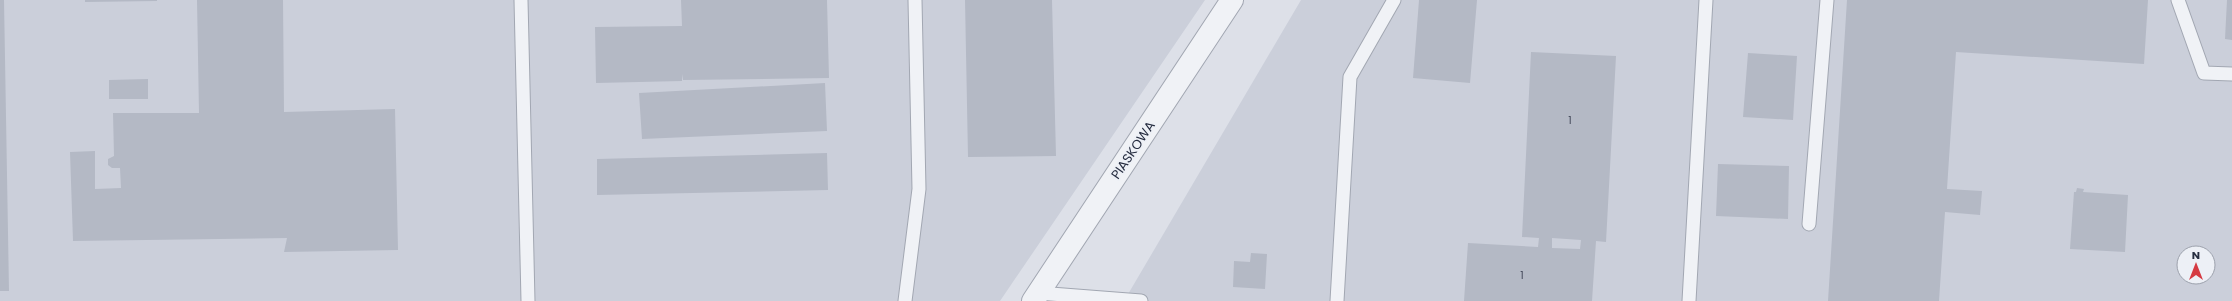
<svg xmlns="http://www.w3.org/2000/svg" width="2232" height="301" viewBox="0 0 2232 301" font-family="Poppins,sans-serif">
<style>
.built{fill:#cbcfda;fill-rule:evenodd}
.building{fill:#b4b9c5;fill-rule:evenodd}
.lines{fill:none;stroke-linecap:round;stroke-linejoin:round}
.service-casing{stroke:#a2a7b2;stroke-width:15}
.minor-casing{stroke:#a2a7b2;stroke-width:24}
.service{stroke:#f0f2f6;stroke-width:13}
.minor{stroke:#f0f2f6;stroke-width:22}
.labels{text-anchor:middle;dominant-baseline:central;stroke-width:3.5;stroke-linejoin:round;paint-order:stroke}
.number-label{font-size:11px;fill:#4a5061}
.street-label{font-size:13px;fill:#262d40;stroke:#edf0f6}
</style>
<rect width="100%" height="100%" fill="#dde0e8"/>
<!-- built -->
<path class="built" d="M0,0H1205L1000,301H0Z
M1301,0H2232V301H1124ZM2184,253H2208V277H2184Z"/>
<!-- building -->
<path class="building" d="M0,0H4L9,291H0Z
M85,0H157V1L85,2Z
M197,0H283L284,112L395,109L398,250L284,252L287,238L73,241L70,152L95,151V189L121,188L120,168H112L108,165V159L114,156L113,113H199Z
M681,0H827L829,78L683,80L682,74V81L596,83L595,27L682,26Z
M965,0H1052L1056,156L968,157Z
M1419,0H1477L1470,83L1413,78Z
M1847,0H2148L2144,64L1956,52L1947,189L1982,191L1980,215L1945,212L1939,301H1828Z
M2227,0H2232V40L2225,39Z
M1531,52L1616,56L1606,242L1596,241L1592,301H1464L1468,243L1538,247L1539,238L1522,237ZM1552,238L1581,240L1580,249L1552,248Z
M1748,53L1797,56L1793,120L1743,117Z
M148,79V99H109V80Z
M825,83L827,131L642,139L639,93Z
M827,153L828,190L597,195V159Z
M1718,164L1789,166L1788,219L1716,216Z
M2077,188L2084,189L2083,192L2128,195L2125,252L2070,249L2074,192H2076Z
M1251,253L1267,254L1265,289L1233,287L1234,261L1250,262Z"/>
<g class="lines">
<defs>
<path id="service" d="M521,0L528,301
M2178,0L2204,73L2232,74
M1809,224L1827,0
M1038,293L1141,301
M905,301L919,189L915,0
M1337,301L1350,77L1394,0
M1689,301L1706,0"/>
<path id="minor" d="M1033,301L1232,0"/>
</defs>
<!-- service casing -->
<use href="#service" class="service-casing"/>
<!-- minor casing -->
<use href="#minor" class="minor-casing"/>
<!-- service -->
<use href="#service" class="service"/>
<!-- minor -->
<use href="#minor" class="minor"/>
</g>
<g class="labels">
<!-- number labels -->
<g class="number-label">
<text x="1570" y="120">1</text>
<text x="1522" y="275">1</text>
</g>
<!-- street labels -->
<g class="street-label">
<text transform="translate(1133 150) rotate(-56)">PIASKOWA</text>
</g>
</g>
<!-- north arrow -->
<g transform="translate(2196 265)"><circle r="19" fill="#edf0f6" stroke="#9da2ad"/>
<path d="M0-3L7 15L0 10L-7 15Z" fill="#d53a42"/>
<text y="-6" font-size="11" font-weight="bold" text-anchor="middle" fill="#262d40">N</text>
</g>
</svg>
